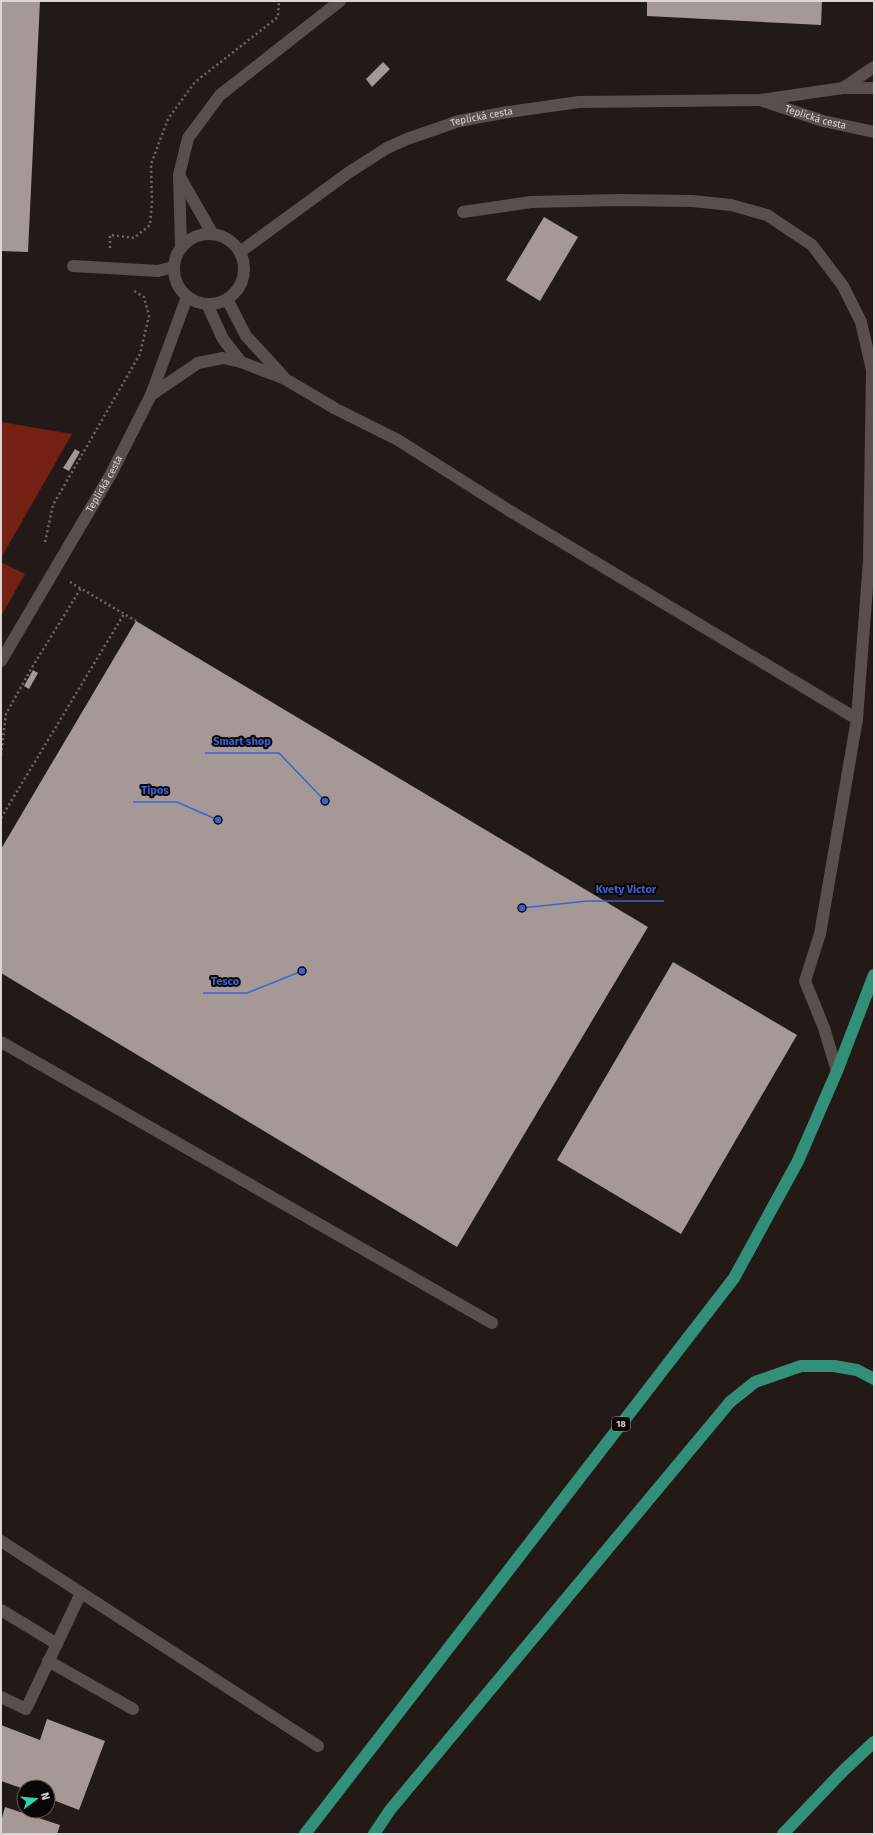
<svg xmlns="http://www.w3.org/2000/svg" width="875" height="1835" viewBox="0 0 875 1835" font-family="'Fira Sans',sans-serif">
<style>
.green{fill:#742113}
.building{fill:#a59896}
.lines{fill:none;stroke-linecap:round;stroke-linejoin:round}
.path{stroke:#726967;stroke-width:2.5;stroke-dasharray:2 3;stroke-linecap:butt}
.minor{stroke:#5a4f4c;stroke-width:12}
.major{stroke:#328f78;stroke-width:12}
.labels{text-anchor:middle;dominant-baseline:central;stroke-width:4;stroke-linejoin:round;paint-order:stroke}
.shield{fill:#090605;stroke:#9c9795;stroke-width:1}
.shield-label{font-size:9px;font-weight:bold;fill:#dbd5d3}
.street-label{font-size:10px;fill:#dbd5d3;stroke:#090605}
.leader{fill:none;stroke:#3a62d7;stroke-width:1.5}
.callout-dot{fill:#3a62d7;stroke:#090605;stroke-width:1.5}
.callout-label{font-size:11px;text-anchor:middle;font-weight:bold;fill:#3a62d7;stroke:#090605;stroke-width:4;stroke-linejoin:round;paint-order:stroke}
</style>
<rect width="100%" height="100%" fill="#231917"/>
<!-- green -->
<path class="green" d="M1,422L72,434L1,558Z
M1,562L25,574L1,616Z"/>
<!-- building -->
<path class="building" d="M1,1H40L28,252L1,251Z
M647,1H822L821,25L647,16Z
M383,62L390,69L372,87L366,79Z
M544,217L578,237L540,301L506,280Z
M75,449L80,452L69,471L63,468Z
M136,621L648,927L457,1247L1,973V849Z
M33,670L38,673L29,689L24,686Z
M673,962L797,1035L681,1234L557,1160Z
M47,1719L105,1741L79,1810L48,1798V1787H24V1789L1,1781V1725L40,1740Z
M5,1807L60,1825L57,1834H1V1821Z"/>
<g class="lines">
<!-- path -->
<path class="path" d="M110,248V235L134,238L150,225L152,202L151,164L168,119L195,82L278,17L279,1
M45,542L53,505L140,354L149,316L144,297L134,291
M70,582L136,621
M1,755L6,714L31,669L81,588
M1,818L124,614"/>
<!-- minor -->
<g class="minor">
<path d="M843,88L874,67"/>
<path id="s1" d="M763,101L823,121L874,132"/>
<path d="M180,177L212,233"/>
<path d="M463,212L531,202L619,200L692,201L731,205L767,215L812,245L843,286L861,322L872,370L869,560L857,719L820,934L805,981L824,1028L837,1071"/>
<circle cx="209" cy="269" r="35"/>
<path d="M181,247L179,175L188,138L220,95L340,1"/>
<path id="s2" d="M240,252L348,173L387,148L407,139L459,121L508,112L579,102L760,100L843,88H874"/>
<path d="M73,266L158,271L173,267"/>
<path d="M227,299L246,336L283,376"/>
<path d="M207,304L223,339L241,362"/>
<path d="M151,395L198,363L223,358L241,362L285,379L336,409L398,440L510,511L857,719"/>
<path id="s3" d="M1,661L111,474L151,395L187,297"/>
<path d="M1,1042L492,1323"/>
<path d="M1,1541L318,1746"/>
<path d="M1,1610L57,1644"/>
<path d="M48,1661L133,1709"/>
<path d="M1,1697L26,1709L81,1593"/>
</g>
<!-- major -->
<path class="major" d="M305,1834L734,1278L798,1161L837,1071L874,975
M374,1834L390,1810L730,1402L755,1382L801,1366H834L857,1370L874,1379
M783,1834L843,1771L874,1742"/>
</g>
<g class="labels">
<!-- shield labels -->
<rect class="shield" x="612" y="1417" width="18" height="14" rx="3"/>
<g class="shield-label">
<text x="621" y="1424">18</text>
</g>
<!-- street labels -->
<g class="street-label">
<text stroke="none"><textPath href="#s1" startOffset="55">Teplická cesta</textPath></text>
<text stroke="none"><textPath href="#s2" startOffset="280">Teplická cesta</textPath></text>
<text stroke="none"><textPath href="#s3" startOffset="205">Teplická cesta</textPath></text>
</g>
</g>
<!-- callouts -->
<path class="leader" d="M325 801L279 753H205M218 820L177 802H133M522 908L587 901H664M302 971L247 993H203"/>
<g class="callout-dot">
<circle cx="325" cy="801" r="4"/>
<circle cx="218" cy="820" r="4"/>
<circle cx="522" cy="908" r="4"/>
<circle cx="302" cy="971" r="4"/>
</g>
<g class="callout-label">
<text x="242" y="745">Smart shop</text>
<text x="155" y="794">Tipos</text>
<text x="626" y="893">Kvety Victor</text>
<text x="225" y="985">Tesco</text>
</g>
<!-- border -->
<rect width="875" height="1835" fill="none" stroke="#dbd5d3" stroke-width="4"/>
<!-- north arrow -->
<g transform="translate(36 1799) rotate(74)"><circle r="19" fill="#090605" stroke="#5d5957"/>
<path d="M0-3L7 15L0 10L-7 15Z" fill="#29d5ad"/>
<text y="-6" font-size="11" font-weight="bold" text-anchor="middle" fill="#dbd5d3">N</text>
</g>
</svg>
